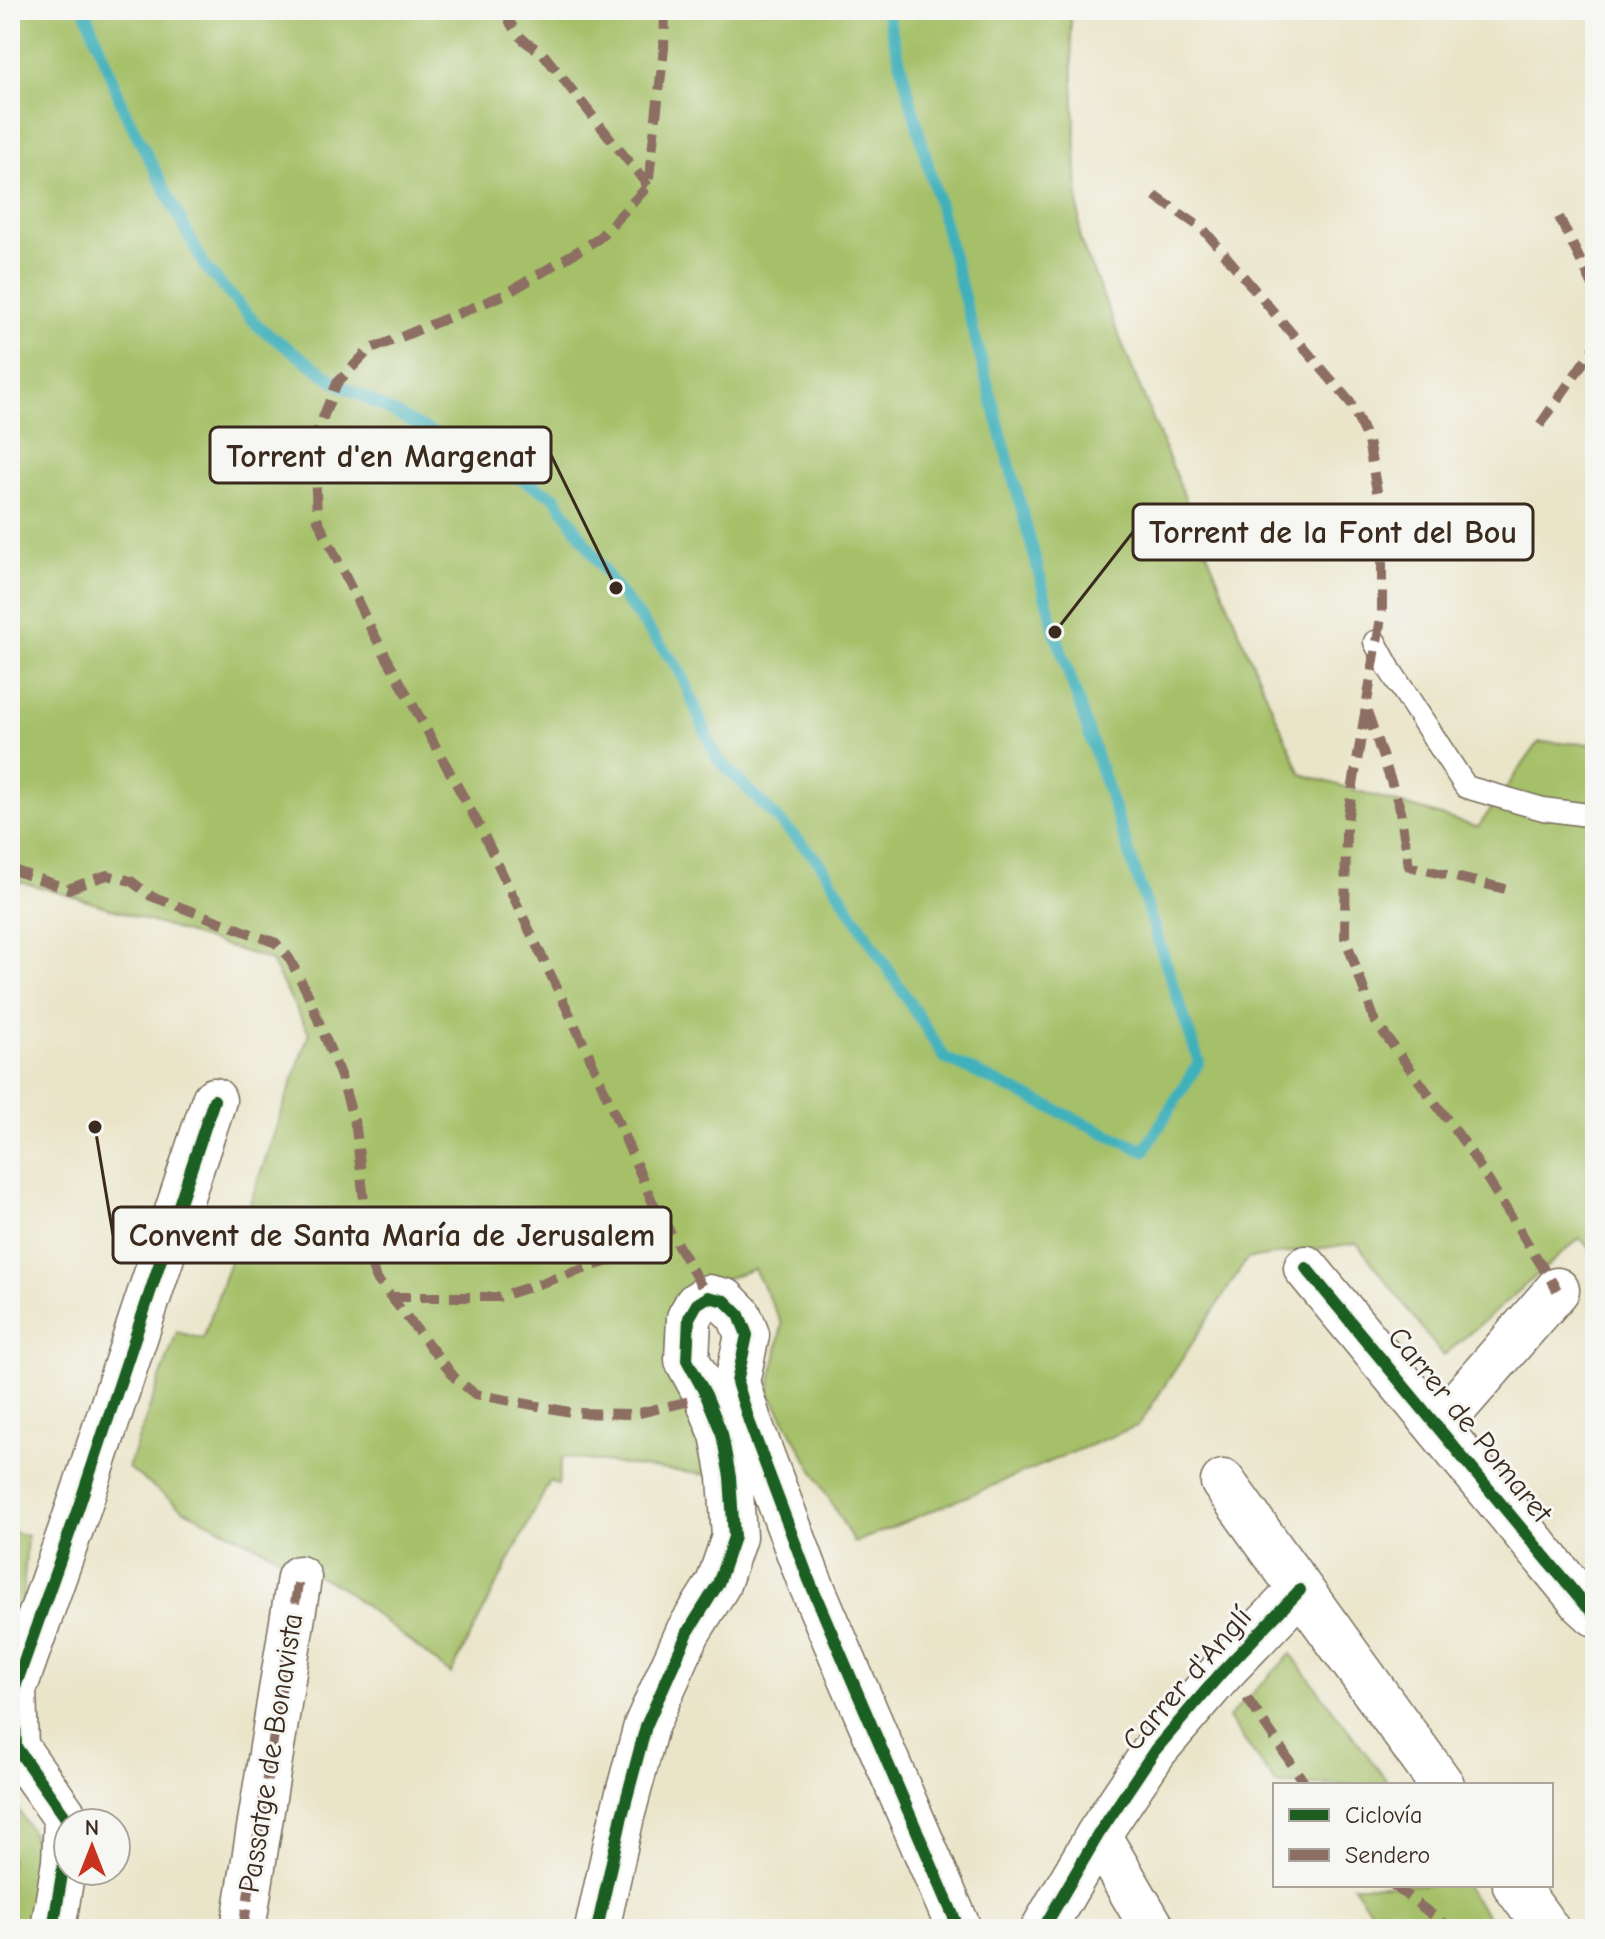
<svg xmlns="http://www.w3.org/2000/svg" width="1605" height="1939" viewBox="0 0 1605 1939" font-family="'Comic Neue',sans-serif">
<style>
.green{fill:#a5c067;stroke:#707542;stroke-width:2}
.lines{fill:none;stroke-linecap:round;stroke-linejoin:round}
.stream{stroke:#40b0ba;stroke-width:12}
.lane-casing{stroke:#786b5a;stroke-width:25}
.street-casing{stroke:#786b5a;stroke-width:47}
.lane{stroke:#fff;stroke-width:22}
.street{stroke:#fff;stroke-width:44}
.quiet{stroke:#8d6e63;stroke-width:10;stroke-dasharray:20 10;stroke-linecap:butt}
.cycleway-casing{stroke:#f6f6f2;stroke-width:17}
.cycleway{stroke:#1b5e20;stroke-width:12}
.labels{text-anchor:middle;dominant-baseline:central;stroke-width:6;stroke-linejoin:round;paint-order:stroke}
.street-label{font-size:30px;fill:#3b2a1e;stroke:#f6f6f2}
.leader{fill:none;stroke:#3b2a1e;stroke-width:3}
.callout-dot{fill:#3b2a1e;stroke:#f6f6f2;stroke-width:3}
.callout{fill:#f6f6f2;stroke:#3b2a1e;stroke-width:3}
.callout-label{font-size:32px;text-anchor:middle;font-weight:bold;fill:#3b2a1e}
</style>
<rect width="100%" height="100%" fill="#f6f6f2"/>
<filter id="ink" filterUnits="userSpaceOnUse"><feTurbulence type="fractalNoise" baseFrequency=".0125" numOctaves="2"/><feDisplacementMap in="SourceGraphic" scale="16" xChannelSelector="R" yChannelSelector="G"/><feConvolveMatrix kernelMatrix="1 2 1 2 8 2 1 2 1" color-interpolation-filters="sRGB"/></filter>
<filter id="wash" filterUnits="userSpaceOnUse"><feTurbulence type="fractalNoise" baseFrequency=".006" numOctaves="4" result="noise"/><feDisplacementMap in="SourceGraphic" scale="32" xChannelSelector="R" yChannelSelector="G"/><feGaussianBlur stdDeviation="1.8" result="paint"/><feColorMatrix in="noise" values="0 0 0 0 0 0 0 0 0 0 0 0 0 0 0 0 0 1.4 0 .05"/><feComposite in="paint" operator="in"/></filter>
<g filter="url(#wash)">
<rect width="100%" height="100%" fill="#eae5c9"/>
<!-- green -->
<path class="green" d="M10,10H1070L1080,240L1244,643L1301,774L1478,827L1539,742L1595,744V1254L1580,1238L1443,1356L1357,1243L1247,1259L1139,1425L854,1543L769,1392L782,1324L754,1269L674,1296L672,1356L715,1476L562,1457L558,1485L550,1481L451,1674L341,1587L184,1510L128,1468L177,1332L203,1339L309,1033L270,960L78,898L10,879Z
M10,1531L27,1536L23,1596L10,1644Z
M1291,1654L1390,1785H1277L1228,1718Z
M10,1795C17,1808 26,1821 32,1834C44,1865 36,1898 28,1929H10Z
M1352,1885H1464L1497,1929H1384Z"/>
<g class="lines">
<!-- stream -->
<path class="stream" d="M85,10L124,110L205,267L260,328L337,383L555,497L616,588L679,669L716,757L819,861L945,1058L1144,1151L1199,1062L1055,632L886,10"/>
</g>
</g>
<g filter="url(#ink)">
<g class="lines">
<defs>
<path id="lane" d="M1375,642L1390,670L1466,787L1543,809L1595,816"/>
<path id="street" d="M1306,1268L1583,1603L1595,1614
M1439,1426L1557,1290
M1223,1482L1442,1785
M1098,1835L1153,1929
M1515,1885L1547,1929
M53,1929L64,1862L66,1818L16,1747L14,1690L79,1506L214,1100
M243,1929L299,1578
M597,1929L622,1816L646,1726L688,1632L718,1584L734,1537L730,1477L722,1434L706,1395L687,1360L689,1318L697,1304L708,1297L725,1301L739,1315L747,1335L737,1382L749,1421L809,1580L959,1929
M1043,1929L1098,1835L1155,1750L1221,1673L1300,1590"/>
</defs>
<!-- lane casing -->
<use href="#lane" class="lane-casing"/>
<!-- street casing -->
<use href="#street" class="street-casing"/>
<!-- lane -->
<use href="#lane" class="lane"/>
<!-- street -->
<use href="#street" class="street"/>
<!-- quiet -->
<path class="quiet" d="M506,10C510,29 523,43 541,51L648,186
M665,10L664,49L648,186L598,239L506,294L369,350L337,383L314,440L317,518L371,629L481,829L589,1055L652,1201L708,1297
M1155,196L1203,229L1350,402L1368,441L1382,519V612L1346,827L1345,937L1375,1021L1466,1145L1557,1290
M1559,217L1595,290
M1540,425L1595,346
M1367,711L1399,805L1409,866L1510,890
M10,869L68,889L107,875L131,881L151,896L276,943L289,958L307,992L341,1077L356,1128L371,1265L376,1278L455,1378L475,1394L575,1413L635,1414L690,1401
M390,1297H499L608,1261L670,1232
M1247,1698L1306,1785
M1393,1885L1451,1929
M243,1929L299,1578"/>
<defs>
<path id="cycleway" d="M1306,1268L1583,1603L1595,1614
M53,1929L64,1862L66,1818L16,1747L14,1690L79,1506L214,1100
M597,1929L622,1816L646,1726L688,1632L718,1584L734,1537L730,1477L722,1434L706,1395L687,1360L689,1318L697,1304L708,1297L725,1301L739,1315L747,1335L737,1382L749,1421L809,1580L959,1929
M1043,1929L1098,1835L1155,1750L1221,1673L1300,1590"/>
</defs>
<!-- cycleway casing -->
<use href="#cycleway" class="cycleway-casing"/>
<!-- cycleway -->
<use href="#cycleway" class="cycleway"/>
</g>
</g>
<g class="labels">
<!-- street labels -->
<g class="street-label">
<text transform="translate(1470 1425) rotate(51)">Carrer de Pomaret</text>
<text transform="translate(1187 1679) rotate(-49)">Carrer d'Anglí</text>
<text transform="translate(271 1753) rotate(-81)">Passatge de Bonavista</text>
</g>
</g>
<!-- callouts -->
<path class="leader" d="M616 588L551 455M1055 632L1133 532M95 1127L113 1235"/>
<g class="callout-dot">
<circle cx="616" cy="588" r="8"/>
<circle cx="1055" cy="632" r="8"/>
<circle cx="95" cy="1127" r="8"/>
</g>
<g class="callout">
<rect x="210" y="427" width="341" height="56" rx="8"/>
<rect x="1133" y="504" width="400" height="56" rx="8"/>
<rect x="113" y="1207" width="558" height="56" rx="8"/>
</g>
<g class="callout-label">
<text x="381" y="467">Torrent d'en Margenat</text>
<text x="1333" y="543">Torrent de la Font del Bou</text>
<text x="392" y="1246">Convent de Santa María de Jerusalem</text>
</g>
<!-- margin -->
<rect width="1605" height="1939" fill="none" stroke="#f6f6f2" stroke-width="40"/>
<!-- legend -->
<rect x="1273" y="1783" width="280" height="104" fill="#f6f6f2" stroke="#aba49d" stroke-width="2"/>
<rect x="1289" y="1809" width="40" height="12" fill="#1b5e20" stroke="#aba49d" stroke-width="2"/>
<text x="1345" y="1823" font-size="24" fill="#3b2a1e">Ciclovía</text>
<rect x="1289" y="1849" width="40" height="12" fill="#8d6e63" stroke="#aba49d" stroke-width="2"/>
<text x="1345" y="1863" font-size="24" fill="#3b2a1e">Sendero</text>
<!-- north arrow -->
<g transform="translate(92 1847)"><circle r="38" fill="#f6f6f2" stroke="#aba49d" stroke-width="2"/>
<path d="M0-6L14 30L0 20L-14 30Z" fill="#c8321e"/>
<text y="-12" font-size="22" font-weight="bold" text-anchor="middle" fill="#3b2a1e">N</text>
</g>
</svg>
